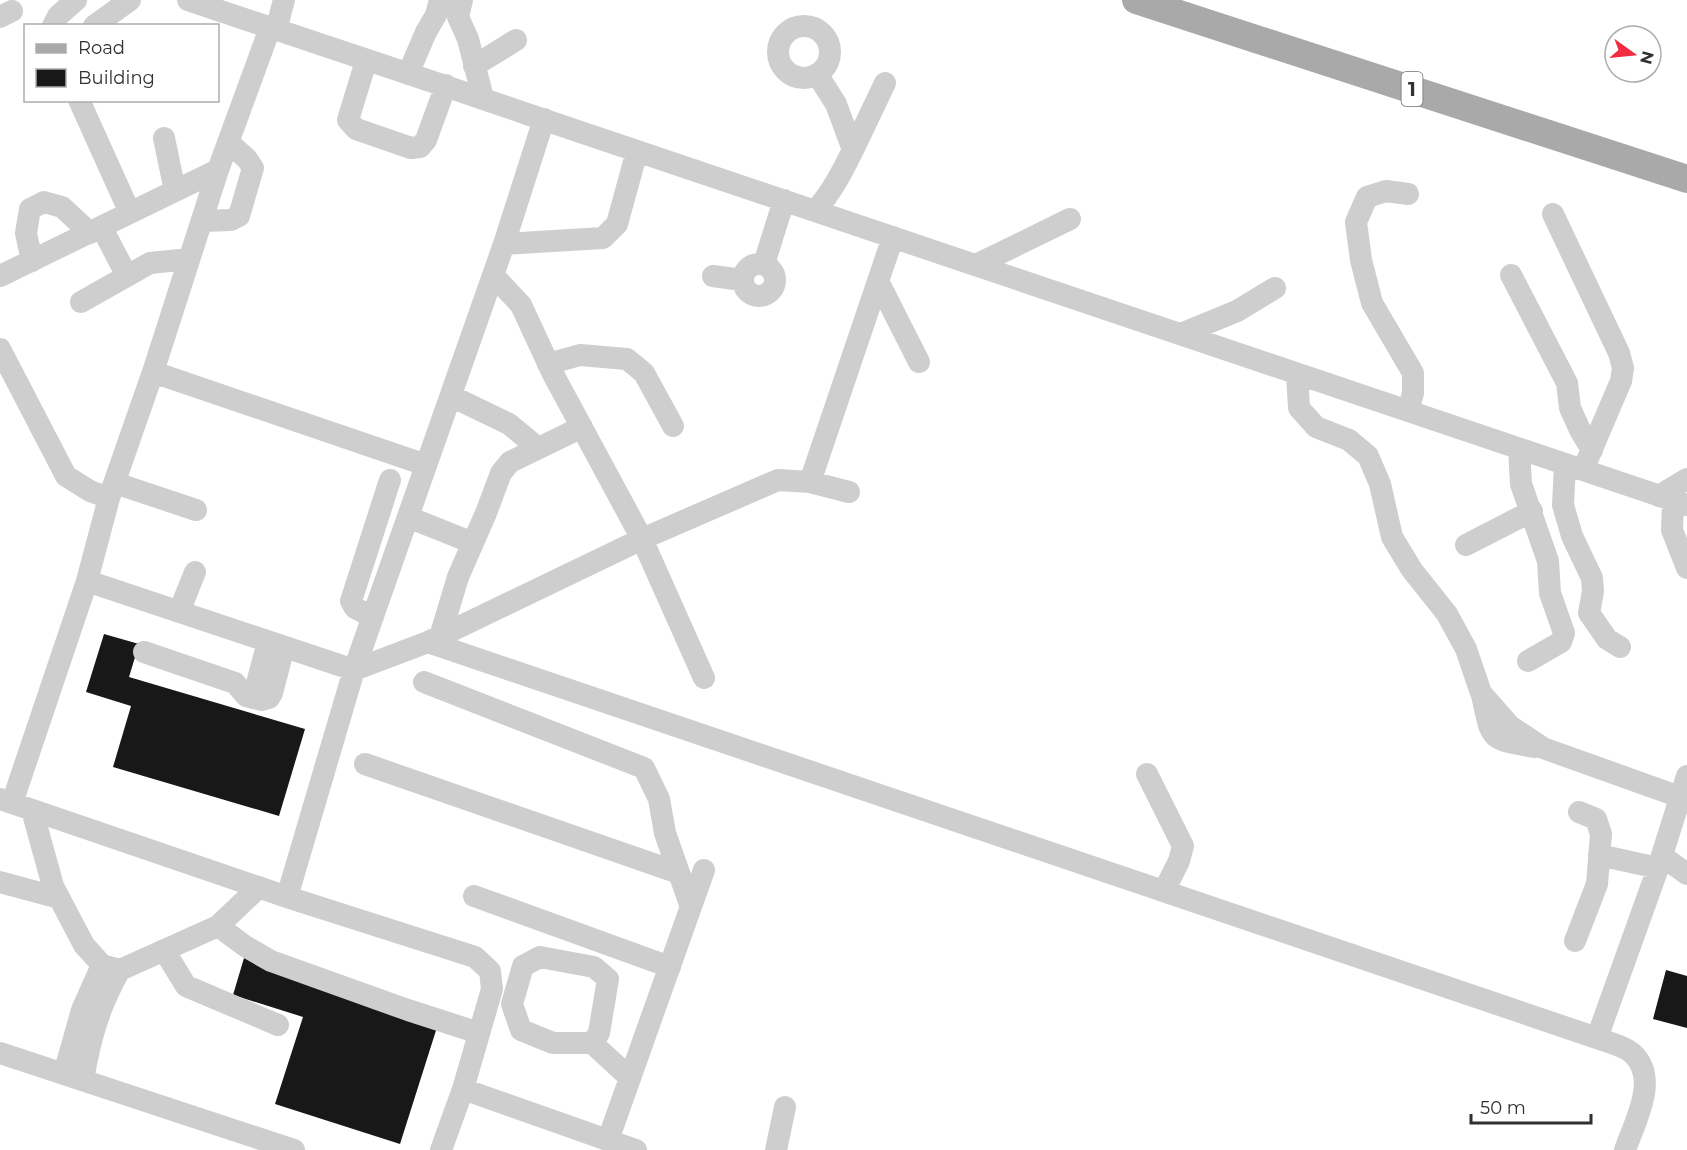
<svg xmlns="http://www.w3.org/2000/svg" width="1687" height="1150" viewBox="0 0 1687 1150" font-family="Montserrat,sans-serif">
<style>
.building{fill:#181818}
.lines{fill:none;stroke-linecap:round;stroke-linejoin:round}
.minor{stroke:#cecece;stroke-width:22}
.major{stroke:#a9a9a9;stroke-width:28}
.labels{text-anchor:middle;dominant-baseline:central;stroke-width:6;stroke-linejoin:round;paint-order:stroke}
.shield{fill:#fff;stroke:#6f6f6f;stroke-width:1.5}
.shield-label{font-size:20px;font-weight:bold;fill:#313131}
</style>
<rect width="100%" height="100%" fill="#fff"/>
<!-- building -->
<path class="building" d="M104,634L139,644L129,677L305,729L279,816L113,767L131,706L86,692Z
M244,958L439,1021L400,1144L275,1104L303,1017L233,995Z
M1666,970L1687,976V1028L1653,1019Z"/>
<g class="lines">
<!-- minor -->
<path class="minor" d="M188,0C300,38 412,74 524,113L1687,505
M462,0L458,17L468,39L483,98
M0,17L12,11
M53,26L58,16L76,0
M94,26L130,0
M778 52a26 26 0 1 1 52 0a26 26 0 1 1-52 0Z
M276,30L284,0
M366,61L348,120L356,129L411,148L420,147L426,140L446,85
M474,66L516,40
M408,74L426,32L436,15L440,0
M79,100L130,213
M164,138L175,191
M853,150L885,83
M1408,194L1386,191L1367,197L1356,222L1361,260L1372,303L1413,373V393L1408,411
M815,211C832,192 842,172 853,150L836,104L817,74
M1553,214L1619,353L1623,368L1621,381L1583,470
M202,221L231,220L239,216L253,168L247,159L228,142
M102,228L127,276
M504,244L603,238L617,224L637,151
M32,261L26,233L30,209L44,202L62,207L90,233
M743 280a16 16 0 1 1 32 0a16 16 0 1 1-32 0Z
M764,264L784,200
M976,265L1070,219
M493,275L521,305L553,374L642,539L704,678
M1511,275L1567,383L1570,408L1580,430L1592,450
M0,276L218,170
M713,276L742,280
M878,281L919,362
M81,302L150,263L189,259
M1181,334L1237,311L1275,288
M0,349L66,476L90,491L109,498
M548,364L580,355L627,359L644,373L673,426
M153,372L426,465
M1297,374L1299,408L1316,427L1349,440L1368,456L1380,484L1392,537L1412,570L1447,614L1466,649L1481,693L1510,726L1543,748L1680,797
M451,396L509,424L538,448
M1519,449L1521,484L1548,561L1550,593L1564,633L1561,642L1528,661
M1565,464L1563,505L1572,536L1592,578L1593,591L1589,613L1607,639L1620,647
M810,482L893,237
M115,483L196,510
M1659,496L1687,479
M1673,501L1672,530L1687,568
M408,517L473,543
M1466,545L1532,511
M87,581L354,670L428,642L642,539L778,480L810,482L849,492
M179,612L195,572
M373,617L355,608L351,601L390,480
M440,637L458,577L486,513L501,473L510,462L582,427
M428,642L1597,1038C1607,1042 1624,1046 1632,1053C1660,1078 1635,1121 1625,1150
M144,652L235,683L246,696L262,700L269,698L272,693L284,647
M424,682L644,768L659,799L665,833L691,907
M1482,695C1492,741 1488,739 1535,747
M253,698L268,642
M365,764L679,873
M1147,774L1183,846L1179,861L1164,891
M0,799L287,897L475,957L490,971L492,989L463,1089L441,1150
M12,803L87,581L109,498L153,372L218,170L270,28
M32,810L53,886L84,945L102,965L120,970L218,926L259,887
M1599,855L1658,868
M1662,856L1687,874
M0,882L59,898
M474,896L670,967
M287,897L354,670L504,244L544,119
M218,926L245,946L271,961L408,1010L479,1033
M1575,941L1597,884L1601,834L1596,819L1579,812
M164,950L186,986L278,1025
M540,957L594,967L608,979L599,1033L592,1043H553L521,1030L512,1004L523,966Z
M1597,1038L1658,868L1687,776
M592,1043L630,1078
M0,1053L294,1150
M64,1074L82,1010L102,965
M83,1080C90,1039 99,1006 120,970
M463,1089L636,1150
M608,1140L704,870
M776,1150L785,1107"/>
<!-- major -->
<path class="major" d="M1136,0L1687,179"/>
</g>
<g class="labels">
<!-- shield labels -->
<rect class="shield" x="1401.5" y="72" width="21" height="34" rx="4.5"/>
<g class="shield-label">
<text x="1412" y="89">1</text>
</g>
</g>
<!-- legend -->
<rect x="24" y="24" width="195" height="78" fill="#ffffff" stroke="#adadad" stroke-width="1.5"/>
<rect x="36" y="44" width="30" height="9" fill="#a9a9a9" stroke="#adadad" stroke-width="1.5"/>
<text x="78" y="54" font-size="18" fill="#313131">Road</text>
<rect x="36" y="69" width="30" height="18" fill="#181818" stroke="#adadad" stroke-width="1.5"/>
<text x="78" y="84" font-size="18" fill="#313131">Building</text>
<!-- north arrow -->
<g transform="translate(1633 54) rotate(105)"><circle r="28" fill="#ffffff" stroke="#adadad" stroke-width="1.5"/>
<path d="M0-4.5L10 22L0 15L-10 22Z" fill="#f12b40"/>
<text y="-9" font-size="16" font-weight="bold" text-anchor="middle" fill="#313131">N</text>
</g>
<!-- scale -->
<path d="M1471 1114v9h120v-9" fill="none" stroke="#313131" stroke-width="3"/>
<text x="1480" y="1114" font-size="18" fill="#313131" stroke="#ffffff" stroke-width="4.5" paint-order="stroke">50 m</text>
</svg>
